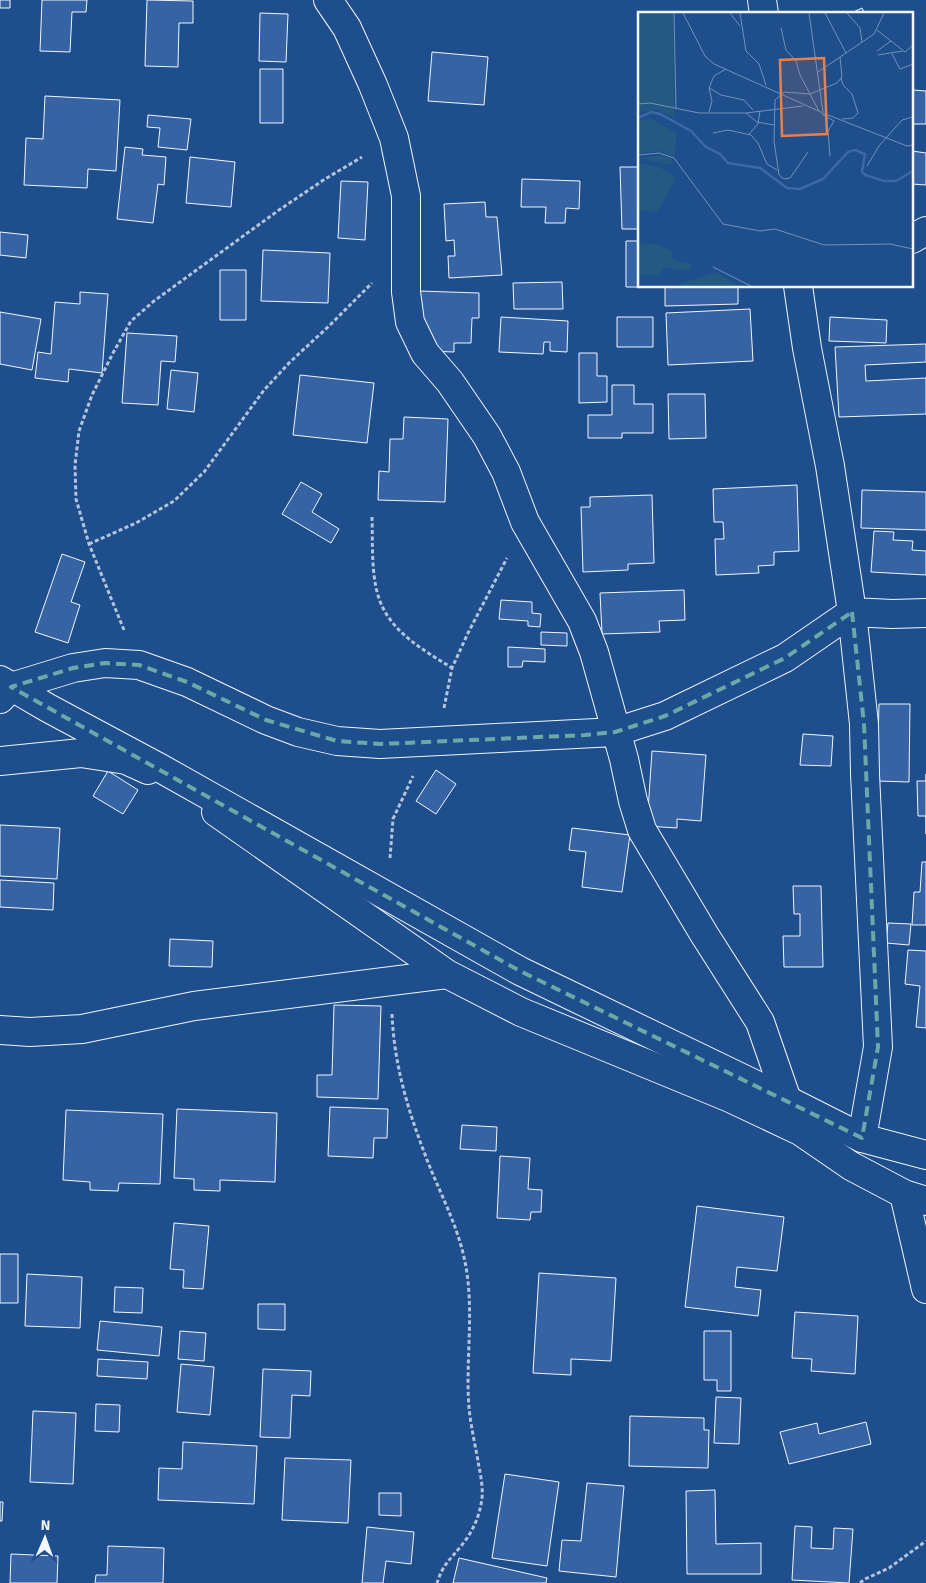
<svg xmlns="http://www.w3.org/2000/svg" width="926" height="1583" viewBox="0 0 926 1583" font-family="Signika,sans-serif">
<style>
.building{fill:#3563a3;stroke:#f2f6ff}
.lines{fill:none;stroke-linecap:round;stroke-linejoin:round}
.minor-casing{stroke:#f2f6ff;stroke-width:30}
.tertiary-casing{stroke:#f2f6ff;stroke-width:30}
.path{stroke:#b3c4dc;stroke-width:3;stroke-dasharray:4 2.5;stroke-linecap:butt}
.minor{stroke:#1f4e8c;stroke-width:28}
.tertiary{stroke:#1f4e8c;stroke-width:28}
.marked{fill:none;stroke:#6aa9a8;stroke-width:4;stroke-dasharray:10 6;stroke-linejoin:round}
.inset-river{fill:none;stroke:#3b69a3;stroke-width:2.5}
.inset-road{fill:none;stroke:#7391ba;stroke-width:1}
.view{fill:#ea8049;fill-opacity:0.15;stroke:#ea8049;stroke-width:2.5}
.inset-edge{fill:none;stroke:#f2f6ff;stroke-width:2.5}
</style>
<rect width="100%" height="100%" fill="#1f4e8c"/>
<!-- building -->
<path class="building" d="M0,0H10V8H0Z
M42,0H87L86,12H72L70,52L40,51Z
M147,0L193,1V23H179L178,67L145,66Z
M862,8L865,14H849Z
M260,13L288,14L286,62L259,61Z
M432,52L488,57L484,105L428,101Z
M260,69H283V123H260Z
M913,90L926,91V124H912Z
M45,96L120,100L116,171L88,169L87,188L24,185L26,138L43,139Z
M148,115L191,119L187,150L158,147L160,128L147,127Z
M125,147L143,149L142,155L166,157L164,185L158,184L153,223L117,219Z
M912,151L926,153V185L912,184Z
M190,157L235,162L231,207L186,203Z
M620,167H640V229H622Z
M522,179L580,181L579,209L566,208L565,223H545L546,207H521Z
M341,181L368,182L365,240L338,238Z
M485,202L486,217H497L502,275L449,278L448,256H455L454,240L446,241L444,204Z
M0,232L28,235L26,258L0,255Z
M626,241H640V286L646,287H626Z
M263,250L330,253L328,303L261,301Z
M220,270H246V320H220Z
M562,282L563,309H514L513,283Z
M665,286H738V304L665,306Z
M419,291L479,293V318H472L471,343H454V352L427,351Z
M80,292L108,294L102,373L69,369L68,382L35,378L38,352L51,354L55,302L80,304Z
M750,309L753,361L668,365L666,313Z
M0,312L41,319L32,370L0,364Z
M501,317L568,321L567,352L550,351V342H544L543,354L499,352Z
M617,317H653V347H617Z
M830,317L887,320L886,343L829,341Z
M127,333L177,336L175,362L161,361L158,405L122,403Z
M926,344V362L865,365L866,381L926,378V414L839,417L835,347Z
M579,353H597V376H607V402L579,403Z
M171,370L198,373L194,412L167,409Z
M300,375L374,383L367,443L293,435Z
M612,385H634V404H653V433H622V438H588V415H612Z
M668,394H705L706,438L669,439Z
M404,417L448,419L445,502L378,500L379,471L389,472L390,439H403Z
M301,482L322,494L312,512L339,529L331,543L282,514Z
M797,485L799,551L774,552V565L758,566L759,573L716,575L715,539H724L723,522H714L713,489Z
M862,490L926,492V530L861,528Z
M652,495L654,563L628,564V570L583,572L581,507H590V497Z
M874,531L894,532L893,540L913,541L912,550L926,551V575L871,572Z
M62,554L85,562L71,602L80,605L68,643L35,632Z
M684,590L685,620L659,621L660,632L602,634L600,593Z
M501,600L532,602V613L541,614L540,627L528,626V621L499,619Z
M541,632L567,633V646L541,645Z
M508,647L545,649V662L523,661L522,667H508Z
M879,704H910L909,782L877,781Z
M803,734L833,736L831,766L800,765Z
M652,751L706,755L701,821L677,819V828L647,826Z
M436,770L456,784L436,814L416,801Z
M108,771L138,790L123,814L93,796Z
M926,774V834V816H918L917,781H926Z
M0,825L60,828L57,879L0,876Z
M572,828L630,835L622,892L582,887L586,852L569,850Z
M922,862H926V925H912L914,892H920Z
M0,880L54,883L53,910L0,907Z
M793,886H821L823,967H784L783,936H800V914H794Z
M888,923L911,924L909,945L886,943Z
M170,939L213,941L212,967L169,966Z
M908,950L926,951V1028L916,1027L920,986L905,984Z
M334,1005L381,1006L378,1099L317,1097V1075H332Z
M330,1107L388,1109L387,1138H374L373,1158L328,1156Z
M177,1109L277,1113L275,1182L220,1180V1191L194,1190V1179L174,1178Z
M66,1110L163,1114L160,1184L119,1183L118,1191L90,1190V1182L63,1180Z
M462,1125L497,1127L496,1151L460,1149Z
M500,1156L530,1158L528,1189L542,1190L541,1212H531L530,1220L497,1218Z
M697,1206L784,1217L777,1271L737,1267L735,1287L761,1290L758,1316L685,1307Z
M174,1223L209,1226L203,1289L183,1288L184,1270L170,1269Z
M0,1254H18V1303H0Z
M539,1273L616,1278L611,1361L571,1359V1375L533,1373Z
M27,1274L82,1277L80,1328L25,1326Z
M115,1287L143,1288L142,1313L114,1312Z
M258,1304H285V1330L258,1329Z
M795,1312L858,1316L855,1374L811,1371L812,1359L792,1358Z
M100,1321L162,1327L159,1356L97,1350Z
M180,1331L206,1333L204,1361L178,1359Z
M704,1331H731V1391H717V1380H704Z
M98,1359L148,1362L147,1379L97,1376Z
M181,1364L214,1367L210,1415L177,1412Z
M263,1369L311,1371L310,1396L292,1395L290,1438L260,1437Z
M716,1397L741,1398L739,1444L714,1443Z
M96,1404L120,1405L119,1432L95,1431Z
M33,1411L76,1413L73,1484L30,1482Z
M630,1416L704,1418V1430H709L708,1468L629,1466Z
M866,1422L871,1444L789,1464L780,1432L817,1423L819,1434Z
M183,1442L257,1446L254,1504L158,1500L159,1468L182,1469Z
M285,1458L351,1460L348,1523L282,1520Z
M505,1474L559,1482L547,1566L492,1558Z
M587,1483L624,1486L616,1577L559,1571L562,1540L581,1541Z
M715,1490L716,1544L761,1543V1574H687L686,1491Z
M379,1493H401V1516L379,1515Z
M0,1502H3L2,1521H0Z
M795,1526L812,1527L811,1548L833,1549L834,1528L853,1529L849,1583L792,1580Z
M367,1527L414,1532L411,1564L386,1561L383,1583H362Z
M108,1546L164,1548L163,1583H95L96,1575H107Z
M11,1554L58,1556L57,1583H10Z
M459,1558L547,1578L546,1583H453Z"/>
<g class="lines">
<defs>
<path id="minor" d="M328,0L347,28L373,85L394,138L406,196V292L410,322L425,353L450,382L487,436L506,472L525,522L582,621L594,652L624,759L633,801L642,830L704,934L760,1022L787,1100
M762,0L764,14
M912,239L926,231
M798,286L807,348L830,466L852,612L864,724L865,774L878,1047L862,1138
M0,699L11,687L73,668L105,663L139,665L187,682L266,720L298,732L337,741L380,744L615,732L665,716L785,658L852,612L892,614L926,613
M0,761L81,753L126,760L148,770
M216,812L447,974L521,1012L730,1098L800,1131L851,1166L904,1194L926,1201
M0,1030L30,1032L82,1029L194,1006L447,974
M904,1194L926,1289"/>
<path id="tertiary" d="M0,680L48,708L160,768L520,971L787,1100L862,1138L926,1155"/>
</defs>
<!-- minor casing -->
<use href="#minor" class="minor-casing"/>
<!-- tertiary casing -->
<use href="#tertiary" class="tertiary-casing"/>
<!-- path -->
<path class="path" d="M372,517C373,544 370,583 383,608C397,636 427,652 452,668
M89,544L136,523L174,501L204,472L264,390L290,362L329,326L372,283
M124,630L89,544L76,499L75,465L79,431L92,395L113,353L131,321L154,301L279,210L325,179L362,157
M444,708L452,668L468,633L507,558
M390,858L393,819L413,776
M392,1014C394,1064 408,1111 426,1157C438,1189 455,1220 463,1253C476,1304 465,1356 469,1408C471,1428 476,1448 479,1467C481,1477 483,1488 482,1498C480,1515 473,1532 461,1546C450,1560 443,1564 437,1583
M860,1583L865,1579L889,1568L926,1541"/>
<!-- minor -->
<use href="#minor" class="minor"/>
<!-- tertiary -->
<use href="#tertiary" class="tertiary"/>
</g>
<!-- marked area -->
<path class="marked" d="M852,612L864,724L878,1047L862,1138L520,971L11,687L73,668L105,663L139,665L187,682L266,720L337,741L380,744L585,735L615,732L665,716L785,658Z"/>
<!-- overview -->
<g transform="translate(638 12)">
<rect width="275" height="275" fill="#1f4e8c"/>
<path d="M0,1H35L36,105L19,98L0,100ZM12,106L38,121L37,145L21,139L0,141V109ZM25,143L34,148L35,153L0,146ZM0,151L21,155L38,166L19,200L0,198ZM0,231L17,232L35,239L33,245L40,250L53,251L51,259L26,255L21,263H1ZM78,260L101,274H37Z" fill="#245a82"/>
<path class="inset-river" d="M0,106L13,100L22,102L53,119L68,135L82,142L90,151L122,156L149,176L162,177L185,167L210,140L217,138L227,142L224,160L227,163L246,169H258L275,159"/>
<path class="inset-road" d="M36,1L38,97M45,1L67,44L76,52L185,101L269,134L275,133M92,1L102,14M102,1L108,39L121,52L128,73M171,1L185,100M187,1L208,41M209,1L222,16L224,30M143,16L148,38L158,49L162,63L181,99M239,18L253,29M239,39L253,29L267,40L275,33M254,42L262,57L275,52M240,43L265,39M180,60L236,22L246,1M203,66L205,73L214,82L220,101L215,106L204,107M71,76L83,83L106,88L115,98M0,92L12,91L61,101H108L165,94M71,100L74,89L71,76L76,64L88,57M108,101L119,110L136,113M184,102L196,109L190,119L192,144M187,103L190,119M75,121L90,118L113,123L120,131L129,152L139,158M111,122L120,112L122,99M170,140L152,166L146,167L141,163L136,129L137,88L146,80L172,82L199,71L204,65L202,45M0,143L21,141L36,146L85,212L122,219L137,217L186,233L252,232L275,237M229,154L241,134L264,108L275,105M75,255L113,274"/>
<path class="view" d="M186,46L189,122L144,124L142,48Z"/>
<rect width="275" height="275" class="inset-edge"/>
</g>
<!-- north arrow -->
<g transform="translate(45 1538) rotate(2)" stroke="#1f4e8c" stroke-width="4" paint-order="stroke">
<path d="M0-4L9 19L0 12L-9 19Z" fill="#f2f6ff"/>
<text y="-8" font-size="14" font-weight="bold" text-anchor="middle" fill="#f2f6ff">N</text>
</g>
</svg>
